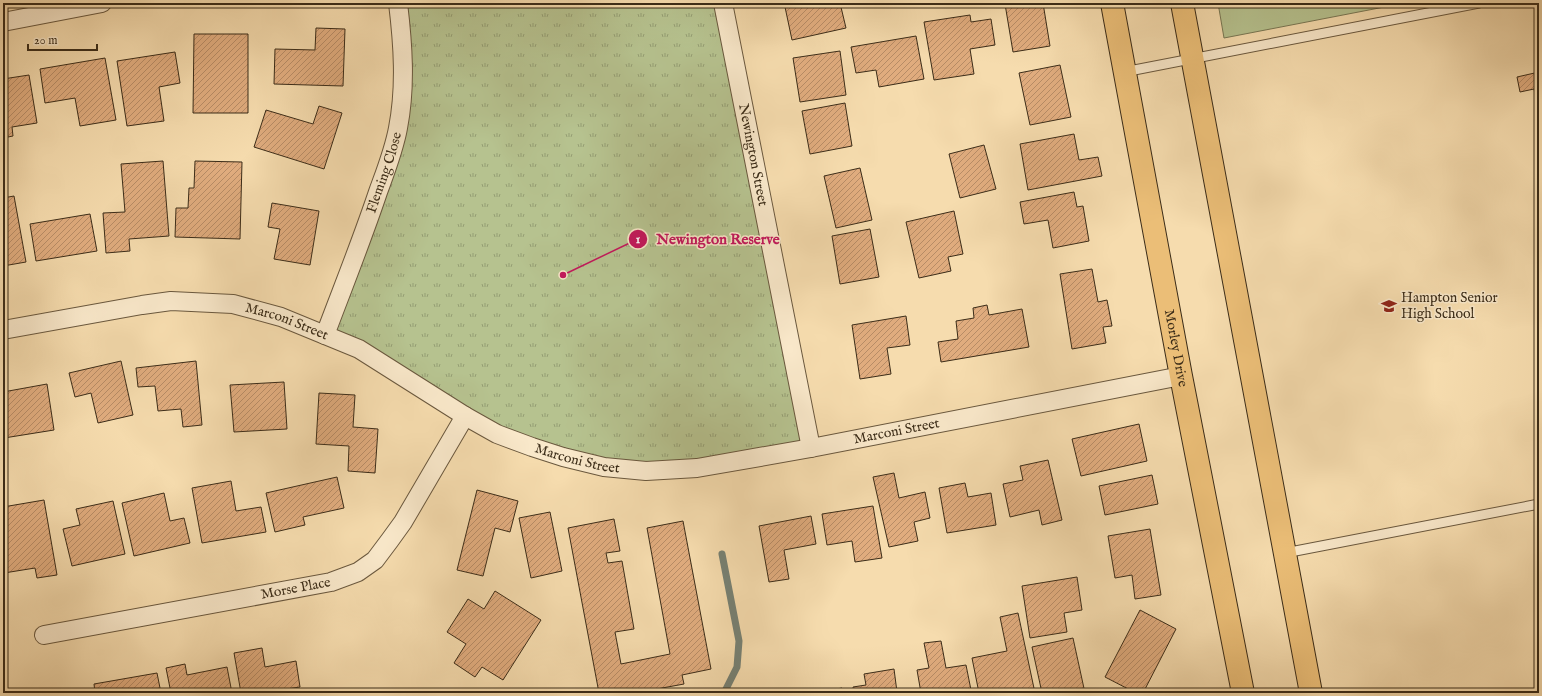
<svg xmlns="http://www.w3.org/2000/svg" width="1542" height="696" viewBox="0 0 1542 696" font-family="'IM FELL English',serif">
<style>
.grass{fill:url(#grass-tufts);stroke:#787754}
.pitch{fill:#b6c28f;stroke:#787754}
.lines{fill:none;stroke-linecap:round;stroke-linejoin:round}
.stream{stroke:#768174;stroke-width:7}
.building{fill:url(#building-hatch);stroke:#3b2c18}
.lane-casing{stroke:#6a583e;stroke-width:11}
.street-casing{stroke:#6a583e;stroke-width:20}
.primary-casing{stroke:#3b2c18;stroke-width:24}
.lane{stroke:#f9e8ca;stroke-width:9}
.street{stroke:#f9e8ca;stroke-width:18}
.primary{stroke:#ebbe77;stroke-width:22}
.labels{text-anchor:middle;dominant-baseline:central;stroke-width:3;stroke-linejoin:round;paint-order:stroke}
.street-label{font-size:14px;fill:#3b2c18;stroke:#f9e8ca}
.poi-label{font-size:14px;fill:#3b2c18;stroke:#f9e8ca;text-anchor:start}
.leader{fill:none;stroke:#c2185b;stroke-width:1.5}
.callout-dot{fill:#c2185b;stroke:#f9e8ca;stroke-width:1.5}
.mark-label{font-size:12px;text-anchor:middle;font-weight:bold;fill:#fff}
.callout-label{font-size:15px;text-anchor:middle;font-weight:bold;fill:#c2185b;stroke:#f9e8ca;stroke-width:3;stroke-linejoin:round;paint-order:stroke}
</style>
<defs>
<pattern id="grass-tufts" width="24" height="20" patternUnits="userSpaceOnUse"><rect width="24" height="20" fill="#b6c28f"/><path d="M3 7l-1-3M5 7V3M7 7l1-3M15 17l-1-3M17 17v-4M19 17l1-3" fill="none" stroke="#959e74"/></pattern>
<pattern id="building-hatch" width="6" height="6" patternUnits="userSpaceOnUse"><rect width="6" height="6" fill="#e0ac7e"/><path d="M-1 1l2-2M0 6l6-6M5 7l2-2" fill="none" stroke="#b78c66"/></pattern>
</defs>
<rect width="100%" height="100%" fill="#f6dcae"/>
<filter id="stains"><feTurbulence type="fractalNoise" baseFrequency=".005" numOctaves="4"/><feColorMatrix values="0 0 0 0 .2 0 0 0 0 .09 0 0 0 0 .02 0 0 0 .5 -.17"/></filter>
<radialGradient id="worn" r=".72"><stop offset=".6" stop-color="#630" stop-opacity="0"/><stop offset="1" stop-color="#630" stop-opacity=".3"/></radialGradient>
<!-- grass -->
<path class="grass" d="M398,3H723L811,448L668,470L532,447L325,335L391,157Z"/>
<!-- pitch -->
<path class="pitch" d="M1218,3H1405L1224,38Z"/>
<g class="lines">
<!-- stream -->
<path class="stream" d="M722,554L739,641L737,667L724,693"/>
</g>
<!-- building -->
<path class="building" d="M804,3H840L846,28L792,40L785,7Z
M1015,3H1043L1050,46L1013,52L1005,4Z
M970,15L971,22L991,19L995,45L970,49L974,74L934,80L924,22Z
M316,28L345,29L343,86L274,84L275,49L315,50Z
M194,34H248V113H193Z
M916,36L924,79L879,87L876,70L856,73L851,47Z
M840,51L846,95L800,102L793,58Z
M175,52L180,83L159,87L164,121L127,126L117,61Z
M105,58L116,120L80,126L75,98L45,103L40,69Z
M1060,65L1071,117L1030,125L1019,73Z
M1539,72V116L1534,89L1520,92L1517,77Z
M29,75L37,123L12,127L13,136L3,138V79Z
M845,103L852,146L810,154L802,111Z
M319,106L342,113L324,169L254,147L266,110L313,124Z
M1074,134L1079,160L1098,157L1102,176L1028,190L1020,144Z
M984,145L996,189L960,198L949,154Z
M163,161L169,236L129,239L130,251L106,253L103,213L125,212L121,164Z
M195,161L242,162L240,239L175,237L176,208H188L189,188H194Z
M860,168L872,220L836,228L824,176Z
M1074,192L1077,207L1083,206L1089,241L1053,248L1048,220L1024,224L1020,202Z
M14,196L26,262L3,266V198Z
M272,203L319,211L310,265L274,259L280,229L268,227Z
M954,211L963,254L948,257L951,271L919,278L906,222Z
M90,214L97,251L36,261L30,224Z
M870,229L879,277L840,284L832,236Z
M1092,269L1098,302L1107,300L1112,326L1103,327L1106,343L1072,349L1060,274Z
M987,305L989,315L1022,309L1029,347L941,362L938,342L958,339L956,321L974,318L973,308Z
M906,316L910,345L887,348L891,374L860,379L852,325Z
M121,361L133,415L98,423L91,393L75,397L69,373Z
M196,361L202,425L183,427L181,409L158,411L155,386L138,387L136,368Z
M284,382L287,429L234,432L230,385Z
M47,384L54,430L4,438L3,392Z
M319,393L355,395L353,427L378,429L375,473L348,471L349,446L316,444Z
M1139,424L1147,461L1081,476L1072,439Z
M1048,460L1062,520L1042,525L1039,510L1010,517L1003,484L1023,480L1020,466Z
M894,473L899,498L925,492L930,518L914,522L918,541L889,547L873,477Z
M1152,475L1158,504L1105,515L1099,486Z
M337,477L344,508L303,517L305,525L275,532L266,493Z
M231,481L236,511L261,507L266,532L202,543L192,488Z
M965,483L968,497L991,493L996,525L947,533L939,488Z
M477,490L518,501L510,532L495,528L483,576L457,570Z
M164,493L170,521L184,518L190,543L134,556L122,503Z
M44,500L57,575L37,578L35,568L4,573L3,565V507Z
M113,501L125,554L72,566L63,529L80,525L76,509Z
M873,506L882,558L855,562L852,541L827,545L822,514Z
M550,512L562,571L531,578L519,518Z
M811,516L816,544L784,550L789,579L769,582L759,526Z
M614,519L620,551L606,553L608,563L622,561L634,629L615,632L621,664L670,654L647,528L683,521L711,669L682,675L684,684L635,693H599L568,528Z
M1150,529L1161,595L1135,599L1132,575L1115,578L1108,536Z
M1077,577L1082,610L1064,613L1067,632L1030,638L1022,586Z
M495,591L541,620L503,680L482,667L475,677L454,663L466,644L447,632L468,599L484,609Z
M1140,610L1176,629L1143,693H1136L1105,677Z
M1018,613L1035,693H979L972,658L1007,651L1000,617Z
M1073,638L1085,693H1042L1032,647Z
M941,641L946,668L966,665L971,690L954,693H921L917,670L929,668L924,643Z
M262,648L265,667L296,661L300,687L286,689L287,693H241L234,653Z
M185,664L187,675L227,667L232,693H171L166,668Z
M894,669L897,692L907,690L908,693H854L853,687L866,685L864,674Z
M157,673L161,693H95L94,684Z
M842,688L843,693H814Z"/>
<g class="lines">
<defs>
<path id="lane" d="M1124,72L1479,3
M1285,553L1539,504"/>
<g id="street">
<path id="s1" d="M723,3L811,448"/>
<path d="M3,22L102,3"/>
<path id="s2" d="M3,330L142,305L171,301L233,304L281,317L359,349L465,416L497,434L532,447L563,457L604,467L646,471L697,468L811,448L1181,376"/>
<path id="s3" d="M325,335C343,287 362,240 378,192C386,170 394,150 398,128C406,87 403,44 398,3"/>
<path id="s4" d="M44,635L331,582L358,572L375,560L390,540L403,522L465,416"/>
</g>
<g id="primary">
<path id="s5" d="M1112,3L1181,376L1243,693"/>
<path d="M1182,3L1311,693"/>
</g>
</defs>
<!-- lane casing -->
<use href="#lane" class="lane-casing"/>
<!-- street casing -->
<use href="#street" class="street-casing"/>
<!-- primary casing -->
<use href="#primary" class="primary-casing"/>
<!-- lane -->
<use href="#lane" class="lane"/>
<!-- street -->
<use href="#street" class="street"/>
<!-- primary -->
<use href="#primary" class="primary"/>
</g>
<!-- icons -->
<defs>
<symbol id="school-bare" viewBox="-9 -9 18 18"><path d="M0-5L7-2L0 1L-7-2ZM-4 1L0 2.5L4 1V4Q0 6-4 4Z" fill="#8f2418" stroke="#f9e8ca" stroke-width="2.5" paint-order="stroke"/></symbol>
</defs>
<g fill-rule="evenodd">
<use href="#school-bare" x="1378" y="295" width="22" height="22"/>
</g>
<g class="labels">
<!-- street labels -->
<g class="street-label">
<text stroke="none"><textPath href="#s1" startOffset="155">Newington Street</textPath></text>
<text stroke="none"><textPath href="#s3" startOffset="173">Fleming Close</textPath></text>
<text stroke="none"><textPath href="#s2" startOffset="289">Marconi Street</textPath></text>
<text stroke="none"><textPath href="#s5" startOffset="351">Morley Drive</textPath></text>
<text stroke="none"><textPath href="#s2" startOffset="937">Marconi Street</textPath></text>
<text stroke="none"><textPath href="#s2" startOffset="613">Marconi Street</textPath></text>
<text stroke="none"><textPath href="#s4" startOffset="256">Morse Place</textPath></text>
</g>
<!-- poi labels -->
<g class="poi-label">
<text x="1401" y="298">Hampton Senior<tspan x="1401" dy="16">High School</tspan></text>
</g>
</g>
<!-- callouts -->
<path class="leader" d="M563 275L638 239"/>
<g class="callout-dot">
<circle cx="563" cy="275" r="4"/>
<circle cx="638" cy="239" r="10"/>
</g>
<g class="mark-label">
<text x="638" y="243">1</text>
</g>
<g class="callout-label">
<text x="718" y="244">Newington Reserve</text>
</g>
<!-- margin -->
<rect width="1542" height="696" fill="none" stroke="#f6dcae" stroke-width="16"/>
<rect x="4" y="4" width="1534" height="688" fill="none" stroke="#3b2c18" stroke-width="2"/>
<rect x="8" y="8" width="1526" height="680" fill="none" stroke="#3b2c18"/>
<!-- scale -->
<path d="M28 44v6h69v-6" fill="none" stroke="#3b2c18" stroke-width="2"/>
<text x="34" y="44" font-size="12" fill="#3b2c18" stroke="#f9e8ca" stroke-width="3" paint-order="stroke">20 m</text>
<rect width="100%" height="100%" filter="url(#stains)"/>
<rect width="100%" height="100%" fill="url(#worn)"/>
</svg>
